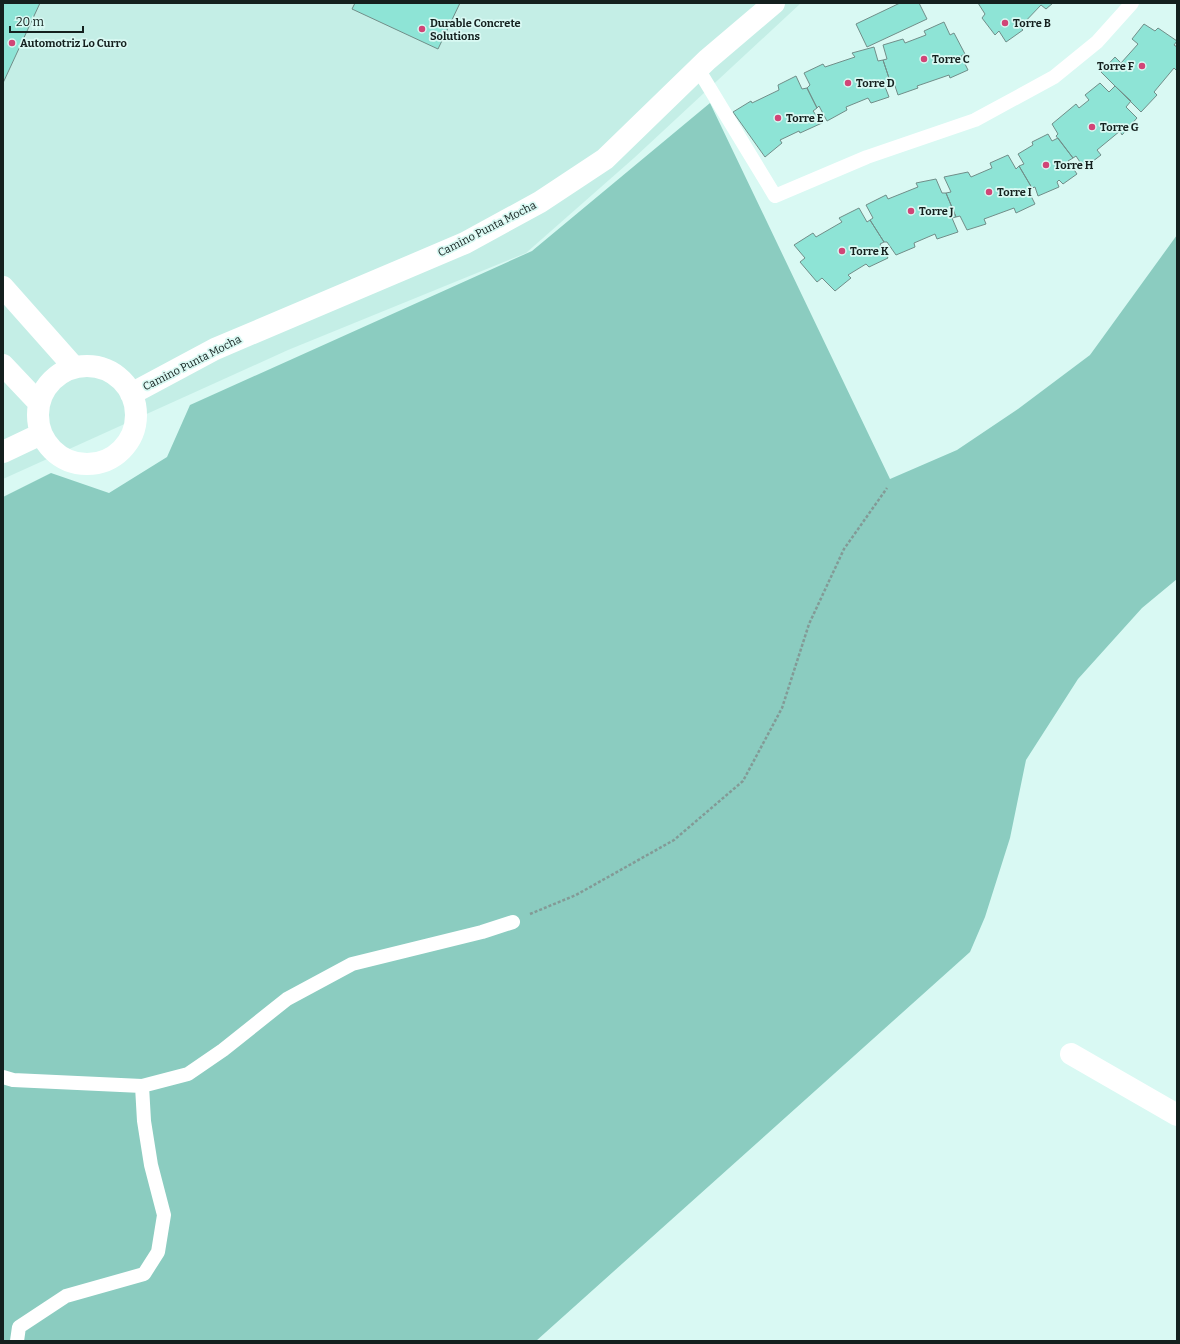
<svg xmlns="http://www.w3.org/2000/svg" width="1180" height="1344" viewBox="0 0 1180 1344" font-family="Bitter,serif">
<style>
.built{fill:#c4eee6}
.green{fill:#8bccc0}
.building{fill:#8ee4d6;stroke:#718e89}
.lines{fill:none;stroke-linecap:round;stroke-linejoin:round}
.path{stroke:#839a96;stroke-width:2.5;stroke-dasharray:3 2;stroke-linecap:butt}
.service{stroke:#fff;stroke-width:14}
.minor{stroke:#fff;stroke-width:22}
.poi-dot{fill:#d14577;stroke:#d9f9f3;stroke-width:1.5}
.labels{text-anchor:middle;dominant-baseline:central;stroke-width:3.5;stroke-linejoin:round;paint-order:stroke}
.poi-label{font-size:11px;font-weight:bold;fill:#14201e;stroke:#d9f9f3;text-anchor:start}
.street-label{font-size:11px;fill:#14201e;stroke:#d9f9f3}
</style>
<rect width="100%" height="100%" fill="#d9f9f3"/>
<!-- built -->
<path class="built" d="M3,3H801L634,158L526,253L288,350L3,479Z"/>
<!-- green -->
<path class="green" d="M710,103L890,479L957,450L1018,409L1090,355L1177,235V579L1142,608L1078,679L1026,760L1010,838L985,917L970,952L536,1341H3V497L51,473L109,493L167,457L190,405L532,251Z"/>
<!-- building -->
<path class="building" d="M3,3H40L3,83Z
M355,3H460L438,49L352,9Z
M900,3H919L927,19L867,47L856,24Z
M978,3H1053L1046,9L1041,5L1020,27L1023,30L1006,42L999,31L995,35L982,18L985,14Z
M944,22L950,35L954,33L965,54L961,56L968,70L950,78L949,75L917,86L918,88L898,95L893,80L890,81L883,60L887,59L883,45L903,39L905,43L926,35L924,31Z
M1144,24L1155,31L1158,28L1177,41L1174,45L1177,47V69L1176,70L1174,68L1154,92L1157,95L1141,112L1101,72L1115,57L1121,63L1138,44L1132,39Z
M874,47L878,61L883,60L890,81L884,84L889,97L871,103L868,98L846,107L847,110L827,121L819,106L817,108L807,88L810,85L804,73L823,64L825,67L855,57L852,53Z
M796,76L802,89L807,88L817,108L813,111L822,123L800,133L799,131L780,140L782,143L765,157L733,112L751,101L752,103L779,90L778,85Z
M1100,83L1109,92L1115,86L1131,101L1126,107L1137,118L1122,135L1120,131L1097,150L1101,155L1084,168L1076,156L1073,158L1056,136L1058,134L1052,124L1076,104L1079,108L1089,100L1085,95Z
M1048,134L1052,141L1058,138L1073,158L1068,161L1077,174L1063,184L1059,180L1057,182L1059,187L1038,196L1035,187L1032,188L1019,166L1024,164L1018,154L1033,145L1032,142Z
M1008,155L1016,169L1019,166L1032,188L1028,190L1035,204L1016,213L1014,208L984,219L986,224L967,230L960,216L956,217L946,193L951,192L944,177L968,172L971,177L992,168L990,163Z
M936,179L942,193H946L956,217L952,218L958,232L937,239L935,234L914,243L915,247L896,255L887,242H884L870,220L873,218L866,205L886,195L888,199L918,187L916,183Z
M859,208L867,222L870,220L884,242L880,244L888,258L869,267L866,264L848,275L851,278L835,291L822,278L817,282L800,262L805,258L794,245L813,233L816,237L842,222L839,218Z"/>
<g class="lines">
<!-- path -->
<path class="path" d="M530,914L576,895L674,840L743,781L782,708L809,624L844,549L887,488"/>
<!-- service -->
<path class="service" d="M698,69L775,196L867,157L975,120L1054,77L1097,42L1132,3
M3,1077L13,1080L142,1086L188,1074L223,1050L287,999L352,964L482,932L513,922
M17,1341L19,1327L66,1296L144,1274L158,1252L164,1215L151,1165L144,1121L142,1086"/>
<!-- minor -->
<path class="minor" d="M3,287L74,367
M3,365L38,402
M38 415a49 49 0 1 1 98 0a49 49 0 1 1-98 0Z
M131,394L215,349L465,243L540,202L605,159L707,60L774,3
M3,452L41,434
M1071,1054L1177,1115"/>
</g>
<!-- markers -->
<g class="poi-dot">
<circle cx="1005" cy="23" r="4"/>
<circle cx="422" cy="29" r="4"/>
<circle cx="12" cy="43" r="4"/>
<circle cx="924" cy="59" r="4"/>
<circle cx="1142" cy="66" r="4"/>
<circle cx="848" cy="83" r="4"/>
<circle cx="778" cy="118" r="4"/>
<circle cx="1092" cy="127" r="4"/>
<circle cx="1046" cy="165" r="4"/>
<circle cx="989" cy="192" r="4"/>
<circle cx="911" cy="211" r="4"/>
<circle cx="842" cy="251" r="4"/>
</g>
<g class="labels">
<!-- poi labels -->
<g class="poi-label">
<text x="430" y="23">Durable Concrete<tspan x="430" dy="13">Solutions</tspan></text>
<text x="1013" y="23">Torre B</text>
<text x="20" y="43">Automotriz Lo Curro</text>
<text x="932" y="59">Torre C</text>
<text x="1134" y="66" text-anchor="end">Torre F</text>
<text x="856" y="83">Torre D</text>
<text x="786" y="118">Torre E</text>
<text x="1100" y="127">Torre G</text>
<text x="1054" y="165">Torre H</text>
<text x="997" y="192">Torre I</text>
<text x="919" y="211">Torre J</text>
<text x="850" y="251">Torre K</text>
</g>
<!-- street labels -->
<g class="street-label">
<text transform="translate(487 229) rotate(-27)">Camino Punta Mocha</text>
<text transform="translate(192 363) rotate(-27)">Camino Punta Mocha</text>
</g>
</g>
<!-- border -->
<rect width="1180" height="1344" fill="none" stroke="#14201e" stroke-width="8"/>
<!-- scale -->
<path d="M10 26v6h73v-6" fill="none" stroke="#14201e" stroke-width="2"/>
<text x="16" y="26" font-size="12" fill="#14201e" stroke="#d9f9f3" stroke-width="3" paint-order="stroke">20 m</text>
</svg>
